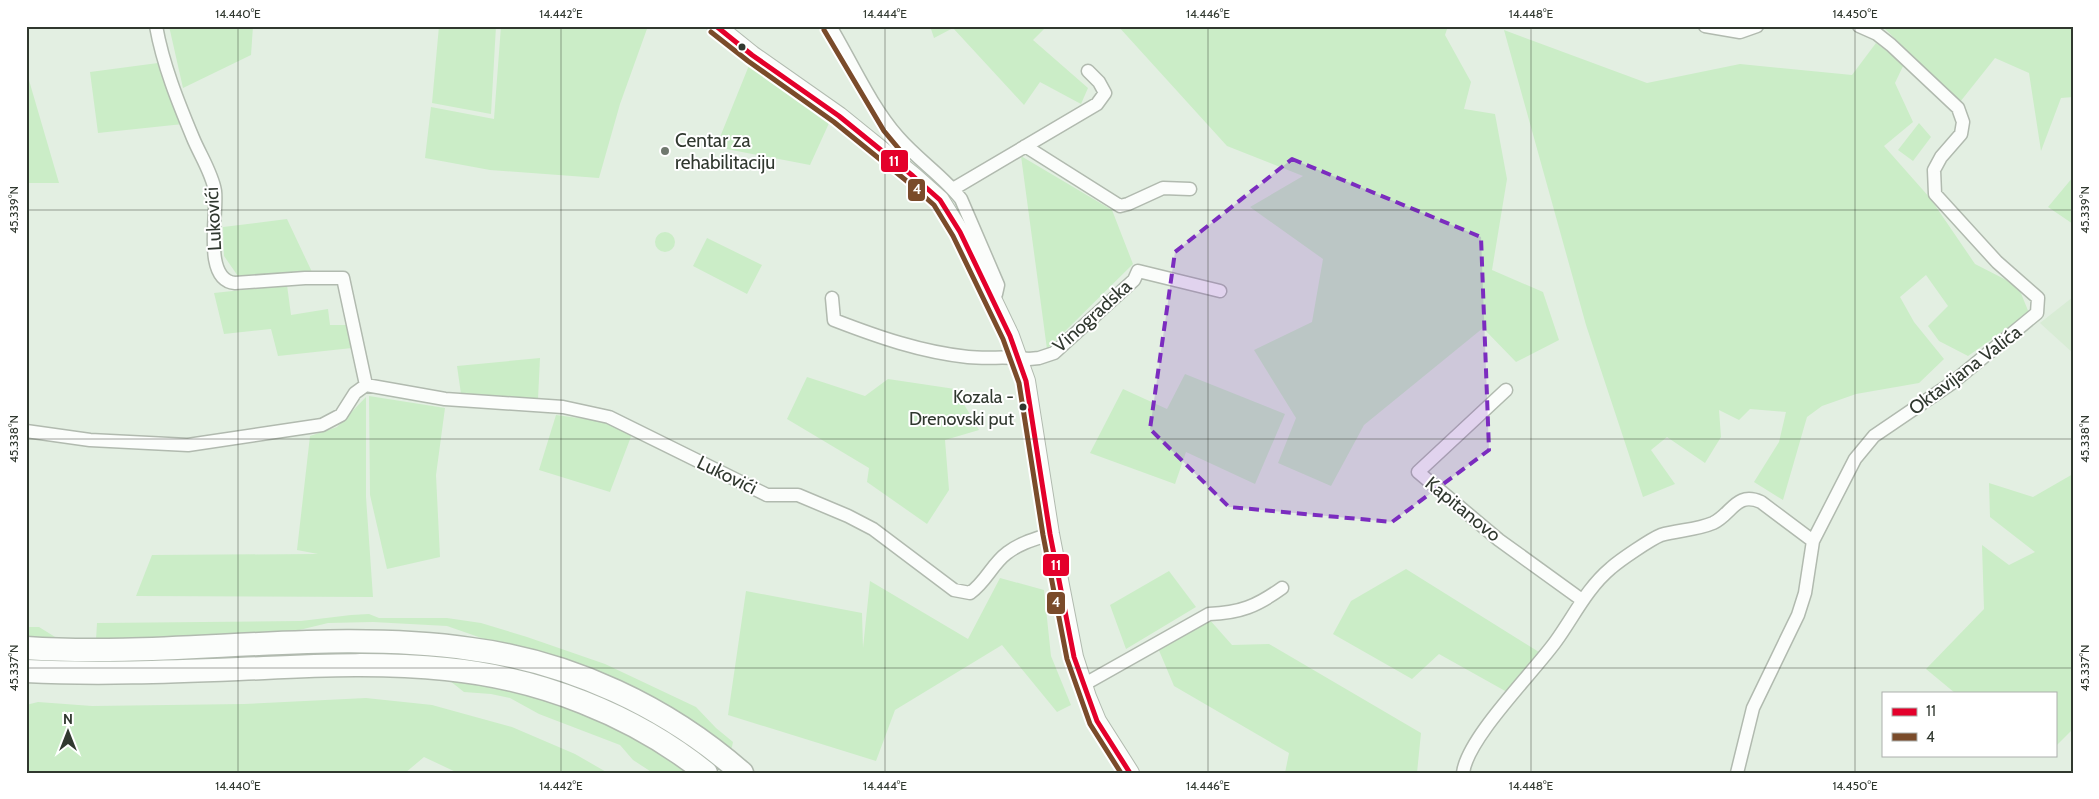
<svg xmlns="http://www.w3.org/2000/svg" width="2099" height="799" viewBox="0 0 2099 799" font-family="Cabin,sans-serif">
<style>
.built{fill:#d8ecd5}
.green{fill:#cbedc7}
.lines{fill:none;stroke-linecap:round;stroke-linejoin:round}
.street-casing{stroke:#b1baaf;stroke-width:15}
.secondary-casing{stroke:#b1baaf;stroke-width:20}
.highway-casing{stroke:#b1baaf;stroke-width:25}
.street{stroke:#fbfdfb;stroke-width:12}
.secondary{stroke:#fbfdfb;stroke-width:18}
.highway{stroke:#fbfdfb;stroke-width:22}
.bus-1-casing{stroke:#fff;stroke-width:9}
.bus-2-casing{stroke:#fff;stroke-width:9}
.bus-1{stroke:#e4002b;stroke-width:5}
.bus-2{stroke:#7a4b2a;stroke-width:5}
.marked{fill:#7b2cbf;fill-opacity:0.2;stroke:#7b2cbf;stroke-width:4;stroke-dasharray:10 6;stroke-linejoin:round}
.ticks{fill:none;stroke:#30382f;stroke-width:1;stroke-opacity:0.45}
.bus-dot{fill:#30382f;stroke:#fff;stroke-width:2}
.poi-dot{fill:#6f786e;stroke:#fff;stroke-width:2}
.labels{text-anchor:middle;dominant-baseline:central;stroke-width:4;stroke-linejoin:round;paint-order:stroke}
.bus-label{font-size:18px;fill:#30382f;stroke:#fff;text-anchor:end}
.poi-label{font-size:19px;fill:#30382f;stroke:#fff;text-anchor:start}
.street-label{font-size:19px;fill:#30382f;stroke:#fff}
.line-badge{stroke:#fff;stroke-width:2}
.badge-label{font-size:14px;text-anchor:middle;font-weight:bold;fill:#fff}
.neatline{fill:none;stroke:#30382f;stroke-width:2}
.ticks-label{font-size:12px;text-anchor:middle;fill:#30382f}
</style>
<rect width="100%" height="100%" fill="#e3efe2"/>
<!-- built -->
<path class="built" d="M2073,297V353L2040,323Z"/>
<!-- green -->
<path class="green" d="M169,26H253L251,55L183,88Z
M439,26H496L491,114L432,103Z
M501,26H648L620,104L599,178L490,170L425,158L431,107L494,119Z
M930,26H1047L1033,40L1088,88L1081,104L1040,82L1024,105L953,28L934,38Z
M1118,26H1448L1445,35L1471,82L1464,109L1495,114L1507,179L1492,270L1543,292L1559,340L1516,362L1483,328L1364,425L1331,486L1278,463L1296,418L1254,350L1312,322L1323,259L1250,207L1303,176L1227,146Z
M1882,26H2073V97L2061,98L2041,151L2029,73L1995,58L1960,102Z
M1504,30L1647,83L1740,64L1852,75L1876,43L1904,64L1895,83L1913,122L1884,146L1930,198L1975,264L2018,286L2029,313L1968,356L1939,341L1928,326L1948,306L1926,275L1900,297L1914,322L1944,359L1919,383L1856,394L1822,406L1807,417L1783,500L1754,482L1779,442L1786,412L1750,409L1739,420L1719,410L1721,437L1705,463L1667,437L1651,450L1675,484L1643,497L1586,325Z
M158,63L183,124L98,133L90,72Z
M750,63L830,121L810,165L716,147Z
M26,70L59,183H26Z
M1919,123L1931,137L1913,161L1898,150Z
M1021,156L1112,210L1133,264L1047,349Z
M2073,177V224L2048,207Z
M287,219L312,272L240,279L224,256L223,227Z
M655 242a10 10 0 1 1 20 0a10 10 0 1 1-20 0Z
M707,238L762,265L747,294L693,266Z
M287,285L291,315L328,309L330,325H349L352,348L278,356L271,329L224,334L214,293Z
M540,358L538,399L461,394L457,366Z
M1185,374L1285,414L1255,484L1186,452L1175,484L1090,453L1123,389L1167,409Z
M807,377L865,396L888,379L955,389L979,430L945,440L949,490L927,524L867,482L869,468L787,419Z
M369,396L445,408L436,475L440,557L387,569L370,495Z
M366,397V497L373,597L136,596L152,555L318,554L297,550L310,436L337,427Z
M556,415L601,421L632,434L610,492L539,470Z
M2073,474V729L2055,747V693H1955L1926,669L1984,609L1982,545L2009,565L2035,552L1990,517L1989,483L2033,497Z
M1406,569L1539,652L1507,692L1439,654L1412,679L1333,634L1351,601Z
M1169,571L1196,607L1126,649L1110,605Z
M1000,578L1044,590L1051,656L1071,705L1057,712L1002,645L895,710L876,761L728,715L746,591L862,613L863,648L870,581L968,639Z
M369,614L379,618H447L481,623L527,637L605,664L696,707L716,728L733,742L731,751L490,641L447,626L373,622L328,623L283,634L96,640L97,623L301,621L351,615Z
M1209,619L1232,645L1269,644L1421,733L1417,773H1285L1289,753L1174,686L1158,648Z
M26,627H39L60,640L26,639Z
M451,679C476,684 504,687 529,694C590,712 637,739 690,773H653L633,760L620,745L539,714L510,698L491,694L464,692L450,681Z
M366,698L432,705L512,727L575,754L608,773H458L424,757L405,773H26V705L38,702L92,706L244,704Z"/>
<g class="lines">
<defs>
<path id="street" d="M156,26C163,65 178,102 193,138C200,155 212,173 215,191C218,213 202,280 235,283L305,278H343L366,385
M830,26C852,63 870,105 898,137C918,160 943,176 961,199L998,285L996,294L992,298
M1705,26L1740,32L1757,26
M1025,146L1120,206L1128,204L1163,188L1190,189
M953,189L1097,104L1105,93L1099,82L1088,71
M832,298L834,320C878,337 921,352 968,357C988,359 1009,356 1029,359L1039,358L1054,353L1134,280L1138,271L1220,291
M1506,390L1418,472L1499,540L1582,600
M26,431L90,440L188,445L322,425L341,415L355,393L366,385L445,399L563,407L609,417L767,495H798L848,516L873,529L954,590L970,593C986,582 992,564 1007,553C1020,543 1035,539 1050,534
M1083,685L1209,614C1240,613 1257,606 1282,588
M1463,773C1467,738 1534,672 1556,641C1574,616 1587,588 1611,568C1620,560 1651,539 1661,535C1678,530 1697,530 1713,523C1732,514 1736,491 1761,502L1813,541
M1737,773L1753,708L1798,615L1805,593L1813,541L1855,459L1874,436L1952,383L2037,313L2038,298L1997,262L1935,194L1934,170L1941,157L1961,134L1963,122L1958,108L1891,45L1877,34L1859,26"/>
<path id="secondary" d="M716,26L752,55L839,116L913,176L940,200L960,232L1010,336L1026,381L1050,534L1074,657L1087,697L1097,721L1130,773"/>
<path id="highway" d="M26,648C173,658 325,628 471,649C571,662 667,707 742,773
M26,671C105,675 185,671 264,668C325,665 386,663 446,669C538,678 633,714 706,773"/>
</defs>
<!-- street casing -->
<use href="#street" class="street-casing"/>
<!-- secondary casing -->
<use href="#secondary" class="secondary-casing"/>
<!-- highway casing -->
<use href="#highway" class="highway-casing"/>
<!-- street -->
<use href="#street" class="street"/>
<!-- secondary -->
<use href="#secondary" class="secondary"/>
<!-- highway -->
<use href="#highway" class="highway"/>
<defs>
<path id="bus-1" d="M716,26L752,55L839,116L913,176L940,200L960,232L1010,336L1026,381L1050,534L1074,657L1097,721L1130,773"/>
<path id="bus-2" d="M824,30L884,131L904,155
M711,32L748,61L834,122L908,182L934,205L953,236L1003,339L1019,383L1043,535L1067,659L1090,724L1121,773"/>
</defs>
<!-- bus-1 casing -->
<use href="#bus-1" class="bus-1-casing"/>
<!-- bus-2 casing -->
<use href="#bus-2" class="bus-2-casing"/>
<!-- bus-1 -->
<use href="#bus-1" class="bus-1"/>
<!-- bus-2 -->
<use href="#bus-2" class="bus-2"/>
</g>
<!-- marked area -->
<path class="marked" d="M1292,159L1481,237L1489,450L1392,522L1229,507L1150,429L1175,252Z"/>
<!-- ticks -->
<path class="ticks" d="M238,26V773M561,26V773M885,26V773M1208,26V773M1531,26V773M1855,26V773M26,210H2073M26,439H2073M26,668H2073"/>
<!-- markers -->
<g class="bus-dot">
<circle cx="742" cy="47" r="4.5"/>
<circle cx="1023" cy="407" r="4.5"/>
</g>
<circle class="poi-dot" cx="665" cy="151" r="5"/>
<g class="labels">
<!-- bus labels -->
<g class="bus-label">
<text x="1014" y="397">Kozala -<tspan x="1014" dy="22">Drenovski put</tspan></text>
</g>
<!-- poi labels -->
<g class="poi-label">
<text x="675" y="140">Centar za<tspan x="675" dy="22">rehabilitaciju</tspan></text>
</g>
<!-- street labels -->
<g class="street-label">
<text transform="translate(213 219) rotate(-93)">Lukovići</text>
<text transform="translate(1092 316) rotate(-42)">Vinogradska</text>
<text transform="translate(1965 370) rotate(-37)">Oktavijana Valića</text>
<text transform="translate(727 475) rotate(26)">Lukovići</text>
<text transform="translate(1463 509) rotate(39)">Kapitanovo</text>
</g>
</g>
<g class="line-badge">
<rect x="880" y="149" width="29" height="24" rx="5" fill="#e4002b"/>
<rect x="907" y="178" width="19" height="24" rx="5" fill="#7a4b2a"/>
<rect x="1042" y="553" width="28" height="24" rx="5" fill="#e4002b"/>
<rect x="1046" y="591" width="20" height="24" rx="5" fill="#7a4b2a"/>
</g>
<g class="badge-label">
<text x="894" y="166">11</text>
<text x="917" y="194">4</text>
<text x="1056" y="570">11</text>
<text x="1056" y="607">4</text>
</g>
<!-- border -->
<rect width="2099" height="799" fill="none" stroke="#ffffff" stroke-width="55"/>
<!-- legend -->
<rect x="1882" y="692" width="175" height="65" fill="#ffffff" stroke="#acafac"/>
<rect x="1892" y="708" width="25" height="8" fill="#e4002b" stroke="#acafac"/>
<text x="1926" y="716" font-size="15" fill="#30382f">11</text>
<rect x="1892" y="733" width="25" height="8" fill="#7a4b2a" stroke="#acafac"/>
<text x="1926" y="742" font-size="15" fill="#30382f">4</text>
<!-- north arrow -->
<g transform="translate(68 732)" stroke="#ffffff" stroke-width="4" paint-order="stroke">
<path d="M0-4L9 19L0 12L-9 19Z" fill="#30382f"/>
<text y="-8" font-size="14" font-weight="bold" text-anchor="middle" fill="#30382f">N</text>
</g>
<rect x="28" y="28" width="2044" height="744" class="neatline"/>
<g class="ticks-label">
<text x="238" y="18">14.440°E</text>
<text x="561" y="18">14.442°E</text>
<text x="885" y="18">14.444°E</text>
<text x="1208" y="18">14.446°E</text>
<text x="1531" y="18">14.448°E</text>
<text x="1855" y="18">14.450°E</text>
<text transform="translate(14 210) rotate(-90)" y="4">45.339°N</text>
<text transform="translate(2085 210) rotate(-90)" y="4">45.339°N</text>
<text transform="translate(14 439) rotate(-90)" y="4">45.338°N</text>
<text transform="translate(2085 439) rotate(-90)" y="4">45.338°N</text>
<text transform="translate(14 668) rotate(-90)" y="4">45.337°N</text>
<text transform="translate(2085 668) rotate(-90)" y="4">45.337°N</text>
<text x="238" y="790">14.440°E</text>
<text x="561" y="790">14.442°E</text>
<text x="885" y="790">14.444°E</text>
<text x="1208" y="790">14.446°E</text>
<text x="1531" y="790">14.448°E</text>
<text x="1855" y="790">14.450°E</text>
</g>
</svg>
